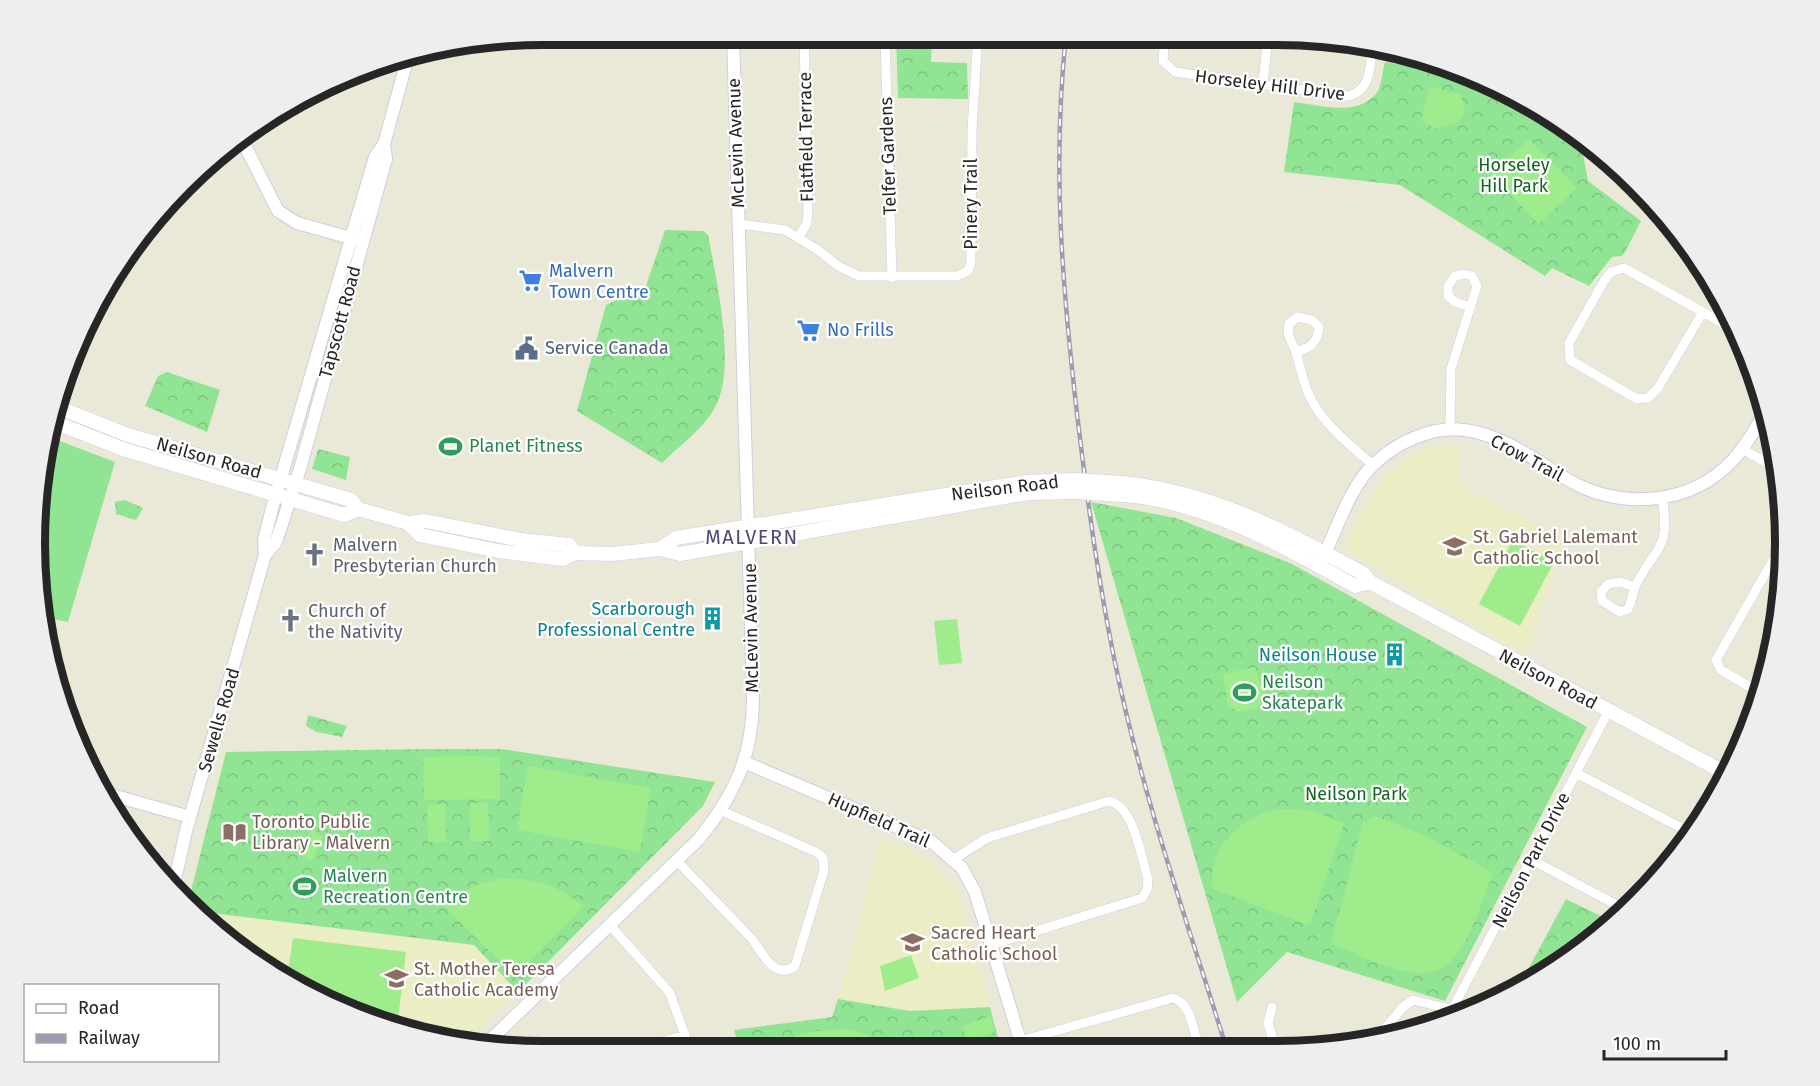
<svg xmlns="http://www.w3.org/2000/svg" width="1820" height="1086" viewBox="0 0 1820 1086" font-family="'Fira Sans',sans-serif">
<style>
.education{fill:#ebedc5}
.grass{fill:#90e493}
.forest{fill:url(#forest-crowns)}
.pitch{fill:#9eec8b}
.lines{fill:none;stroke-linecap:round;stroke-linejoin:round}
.minor-casing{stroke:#d0cce1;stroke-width:10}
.tertiary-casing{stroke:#d0cce1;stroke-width:14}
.secondary-casing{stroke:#d0cce1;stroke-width:15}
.minor{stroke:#fff;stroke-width:9}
.tertiary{stroke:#fff;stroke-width:12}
.secondary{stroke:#fff;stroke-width:14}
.rail-casing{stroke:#9f9ab2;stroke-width:4.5}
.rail{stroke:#fff;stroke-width:2;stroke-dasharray:7;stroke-linecap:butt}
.secondary-bridge-casing{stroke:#d0cce1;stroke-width:15;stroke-linecap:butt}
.secondary-bridge{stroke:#fff;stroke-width:14}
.labels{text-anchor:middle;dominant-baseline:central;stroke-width:4.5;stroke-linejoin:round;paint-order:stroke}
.street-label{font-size:18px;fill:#262626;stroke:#fff}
.park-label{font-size:18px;fill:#166423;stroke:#fff}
.shop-label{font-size:18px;fill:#366cbe;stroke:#fff;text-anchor:start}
.service-label{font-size:18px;fill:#4e5e75;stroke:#fff;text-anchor:start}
.leisure-label{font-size:18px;fill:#27864d;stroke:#fff;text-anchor:start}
.education-label{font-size:18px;fill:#785e54;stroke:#fff;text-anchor:start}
.worship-label{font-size:18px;fill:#5b616d;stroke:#fff;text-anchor:start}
.culture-label{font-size:18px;fill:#0d838f;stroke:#fff;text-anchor:end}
.neighbourhood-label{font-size:20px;letter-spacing:1.5px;fill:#504678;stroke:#fff}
.rim{fill:none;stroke:#262626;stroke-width:8}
</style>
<defs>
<pattern id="forest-crowns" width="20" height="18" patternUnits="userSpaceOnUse" patternTransform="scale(1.5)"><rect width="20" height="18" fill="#90e493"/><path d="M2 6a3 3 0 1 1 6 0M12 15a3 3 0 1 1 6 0" fill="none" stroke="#7cc37f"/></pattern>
</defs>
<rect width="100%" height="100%" fill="#eae9d7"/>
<!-- education -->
<path class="education" d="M1460,443L1459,485L1566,540L1526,655L1349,552L1346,542L1387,473L1416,452Z
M881,839L928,858L955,887L990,1007L910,1011L838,999Z
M203,912L474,945L518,992L465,1041L379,1024L260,966Z"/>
<!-- grass -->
<path class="grass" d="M52,438L115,462L68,622L47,618L35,543Z"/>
<!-- forest -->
<path class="forest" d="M896,35H932L931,62L967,63L968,99L898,98Z
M1425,59L1441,62L1566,126L1580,137L1588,181L1641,221L1625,252L1622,256L1612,257L1589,286L1552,268L1545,276L1400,185L1284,172L1294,102C1320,105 1356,117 1376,94C1382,87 1382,71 1385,62L1422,68Z
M665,230L703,231L708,235C716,278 735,361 718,401C708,426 681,444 662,463L577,411L606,305L646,286Z
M167,372L220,390L207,432L145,406L158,376Z
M318,449L350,457L346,480L312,469Z
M125,500L143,508L136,520L116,514L115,502Z
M1091,502L1176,518L1292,564L1587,727L1445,1001L1287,952L1237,1002Z
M308,715L347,726L342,737L317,732L306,726Z
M427,749H501L715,782L703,806L518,992L474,945L203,912L189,899L226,752Z
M1566,899L1609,920L1603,932L1532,983L1521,988L1519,986Z
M838,999L910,1011L990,1007L1001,1050H740L734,1030L832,1017Z"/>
<!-- pitch -->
<path class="pitch" d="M1430,86L1461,95L1465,111L1458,123L1437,129L1423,122L1422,114Z
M1529,139L1577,188L1539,224L1491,175Z
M1513,540L1554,562L1520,626L1479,604Z
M957,619L962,663L939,665L934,621Z
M1255,667L1264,695L1257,709L1239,712L1228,706L1223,674Z
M479,756L500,758V799L424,800L423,757Z
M528,766L651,788L640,852L517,830Z
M470,803H488L489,841H470Z
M427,804H446V842H428Z
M1279,809L1309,810L1344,823L1311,922L1305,924L1213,889C1206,849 1242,815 1279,809Z
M1375,816L1424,835L1493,873C1453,985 1443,995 1331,943L1363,822Z
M312,828L323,837L312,861L300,854Z
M504,878C542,880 553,884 584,906L515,976L444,907L475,885Z
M293,938L406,952L398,1019L358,1014L287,979Z
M911,955L919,978L885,991L880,966Z
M991,1016L995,1032L967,1042L962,1026Z
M850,1029L875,1038L892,1050H769C795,1031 818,1030 850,1029Z"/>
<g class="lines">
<defs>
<path id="minor" d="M885,35L892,278
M1165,35L1163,61L1175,72L1348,96C1371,91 1370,67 1372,48
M1263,83L1268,36
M739,224L785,230L818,250L838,266L859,276H957L968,271L971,263L972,129L978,35
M799,237L807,223L808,211L804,35
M1703,312L1658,388L1648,398L1637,399L1570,360L1569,343L1604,281L1611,272L1624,268L1703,312L1738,332
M1296,352C1310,348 1318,343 1319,327L1312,320L1297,317L1289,324C1286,338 1293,341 1296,353C1301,368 1303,383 1310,397C1323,424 1351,446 1373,465
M1450,429L1451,369L1477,286L1472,276L1464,274L1455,276L1448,286V296L1455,302L1471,307
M1742,449L1778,469
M1635,587L1620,582L1608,584L1601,592L1602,601L1620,612L1628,609C1632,602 1632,594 1635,587C1656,544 1671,552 1662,497
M1760,693L1721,670L1716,660L1785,539
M1576,773L1693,834
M954,859L987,838L1109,801C1134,806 1141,857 1148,879L1147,890L1142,898L991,945
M1532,860L1626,910
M677,861L752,939C762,952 774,981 795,966L824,870L823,858L816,852L722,811
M610,925L670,993L690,1050
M1272,1007L1268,1023L1276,1050
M1453,1008L1608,712
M1378,1037L1403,1007L1413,1000L1466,1013
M1020,1041L1173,998C1192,1003 1194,1034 1199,1050
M635,1050L685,1035"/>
<path id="tertiary" d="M240,136L278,211L297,223L358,240
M265,555L264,540L273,505L375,157L384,144L408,57
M1322,560C1337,529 1349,488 1374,464C1397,442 1432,426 1464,430C1502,434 1538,462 1570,481C1623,510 1691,505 1733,460C1747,445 1756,428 1766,411
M744,762L932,842L962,868L975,892L1023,1050
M108,794L190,817
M174,884L186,831L265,555L276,542L300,469L386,159L384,144
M485,1045L699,839C735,794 753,756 753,697L733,35"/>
<path id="secondary" d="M57,407L128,435L351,500L358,509L408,523L425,521L521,540L569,545L575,553
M54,422L123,449L344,515L358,509
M1124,483C1213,493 1286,531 1364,574L1370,582L1727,774
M1123,495C1202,500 1288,548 1355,586L1370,582
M408,523L420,535L498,551L563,559L575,553L612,554L660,549L676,538L1027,482
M660,549L680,554L1028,493"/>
</defs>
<!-- minor casing -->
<use href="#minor" class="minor-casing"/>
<!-- tertiary casing -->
<use href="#tertiary" class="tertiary-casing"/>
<!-- secondary casing -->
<use href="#secondary" class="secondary-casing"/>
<!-- minor -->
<use href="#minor" class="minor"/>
<!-- tertiary -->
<use href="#tertiary" class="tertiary"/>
<!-- secondary -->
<use href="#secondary" class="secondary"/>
<defs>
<path id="rail" d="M1066,35C1052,167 1062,283 1077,414C1088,505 1100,596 1120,686C1147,809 1190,930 1227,1050"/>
</defs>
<!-- rail casing -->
<use href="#rail" class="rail-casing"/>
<!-- rail -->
<use href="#rail" class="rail"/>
<defs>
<path id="secondary-bridge" d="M1027,482L1076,480L1124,483
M1028,493L1076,492L1123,495"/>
</defs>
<!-- secondary-bridge casing -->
<use href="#secondary-bridge" class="secondary-bridge-casing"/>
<!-- secondary-bridge -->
<use href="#secondary-bridge" class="secondary-bridge"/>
</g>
<!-- icons -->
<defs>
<symbol id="supermarket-bare" viewBox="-9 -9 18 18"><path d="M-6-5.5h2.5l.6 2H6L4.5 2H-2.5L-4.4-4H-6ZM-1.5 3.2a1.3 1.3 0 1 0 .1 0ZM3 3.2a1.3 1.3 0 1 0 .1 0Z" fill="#3f7fe0" stroke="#fff" stroke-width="2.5" paint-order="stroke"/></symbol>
<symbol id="civic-bare" viewBox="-9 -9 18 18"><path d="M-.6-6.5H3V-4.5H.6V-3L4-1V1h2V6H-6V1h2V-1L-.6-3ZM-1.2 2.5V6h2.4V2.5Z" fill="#5c6f8a" stroke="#fff" stroke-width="2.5" paint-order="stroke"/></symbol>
<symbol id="stadium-bare" viewBox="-9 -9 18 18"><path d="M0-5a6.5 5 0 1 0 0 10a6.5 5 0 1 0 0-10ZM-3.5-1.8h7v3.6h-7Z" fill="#2e9e5b" stroke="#fff" stroke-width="2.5" paint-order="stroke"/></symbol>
<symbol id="school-bare" viewBox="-9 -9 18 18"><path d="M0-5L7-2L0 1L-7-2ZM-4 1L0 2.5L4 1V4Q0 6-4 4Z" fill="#8d6e63" stroke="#fff" stroke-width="2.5" paint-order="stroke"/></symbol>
<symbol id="church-bare" viewBox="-9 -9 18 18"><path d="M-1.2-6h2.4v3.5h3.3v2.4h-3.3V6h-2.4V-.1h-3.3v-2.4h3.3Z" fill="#6b7280" stroke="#fff" stroke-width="2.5" paint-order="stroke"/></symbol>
<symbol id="building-bare" viewBox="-9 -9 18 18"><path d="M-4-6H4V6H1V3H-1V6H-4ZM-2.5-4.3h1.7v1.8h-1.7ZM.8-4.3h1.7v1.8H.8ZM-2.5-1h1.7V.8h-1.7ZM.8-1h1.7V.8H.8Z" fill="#0f9aa8" stroke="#fff" stroke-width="2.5" paint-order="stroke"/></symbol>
<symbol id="library-bare" viewBox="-9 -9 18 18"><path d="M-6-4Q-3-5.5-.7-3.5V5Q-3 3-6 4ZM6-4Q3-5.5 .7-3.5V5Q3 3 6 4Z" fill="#8d6e63" stroke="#fff" stroke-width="2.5" paint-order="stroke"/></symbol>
</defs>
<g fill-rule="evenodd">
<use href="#supermarket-bare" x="514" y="264" width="33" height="33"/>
<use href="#supermarket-bare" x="792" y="314" width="33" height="33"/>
<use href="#civic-bare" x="510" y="332" width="33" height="33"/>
<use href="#stadium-bare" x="434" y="430" width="33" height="33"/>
<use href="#school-bare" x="1438" y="530" width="33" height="33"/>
<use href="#church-bare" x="298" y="538" width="33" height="33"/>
<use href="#building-bare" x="696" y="602" width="33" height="33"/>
<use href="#church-bare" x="274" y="604" width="33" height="33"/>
<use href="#building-bare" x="1378" y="638" width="33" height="33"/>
<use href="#stadium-bare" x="1228" y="676" width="33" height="33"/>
<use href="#library-bare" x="218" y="816" width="33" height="33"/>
<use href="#stadium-bare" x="288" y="870" width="33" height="33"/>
<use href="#school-bare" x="896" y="926" width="33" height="33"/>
<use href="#school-bare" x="380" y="962" width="33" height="33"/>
</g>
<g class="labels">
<!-- street labels -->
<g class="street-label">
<text transform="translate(1270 85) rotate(7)">Horseley Hill Drive</text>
<text transform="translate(806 137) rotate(-91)">Flatfield Terrace</text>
<text transform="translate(736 143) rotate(-92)">McLevin Avenue</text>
<text transform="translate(888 156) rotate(-92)">Telfer Gardens</text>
<text transform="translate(971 204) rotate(-90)">Pinery Trail</text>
<text transform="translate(340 322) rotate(-75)">Tapscott Road</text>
<text transform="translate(209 458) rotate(16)">Neilson Road</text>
<text transform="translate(1527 458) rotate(28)">Crow Trail</text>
<text transform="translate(1005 488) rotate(-7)">Neilson Road</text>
<text transform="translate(751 628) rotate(-91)">McLevin Avenue</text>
<text transform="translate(1548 679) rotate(28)">Neilson Road</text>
<text transform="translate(219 720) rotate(-74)">Sewells Road</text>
<text transform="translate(879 820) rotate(24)">Hupfield Trail</text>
<text transform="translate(1531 860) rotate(-63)">Neilson Park Drive</text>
</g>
<!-- park labels -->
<g class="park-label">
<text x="1514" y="165">Horseley<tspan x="1514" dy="21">Hill Park</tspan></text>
<text x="1356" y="794">Neilson Park</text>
</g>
<!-- shop labels -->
<g class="shop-label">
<text x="549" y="271">Malvern<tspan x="549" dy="21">Town Centre</tspan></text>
<text x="827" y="330">No Frills</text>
</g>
<!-- service labels -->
<g class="service-label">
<text x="545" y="348">Service Canada</text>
</g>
<!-- leisure labels -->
<g class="leisure-label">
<text x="469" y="446">Planet Fitness</text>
<text x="1262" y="682">Neilson<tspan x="1262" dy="21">Skatepark</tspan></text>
<text x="323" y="876">Malvern<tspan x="323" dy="21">Recreation Centre</tspan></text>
</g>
<!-- education labels -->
<g class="education-label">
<text x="1473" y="537">St. Gabriel Lalemant<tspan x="1473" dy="21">Catholic School</tspan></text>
<text x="252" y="822">Toronto Public<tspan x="252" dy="21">Library - Malvern</tspan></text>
<text x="931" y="933">Sacred Heart<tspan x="931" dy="21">Catholic School</tspan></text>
<text x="414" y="969">St. Mother Teresa<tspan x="414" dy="21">Catholic Academy</tspan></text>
</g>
<!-- worship labels -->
<g class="worship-label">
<text x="333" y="545">Malvern<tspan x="333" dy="21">Presbyterian Church</tspan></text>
<text x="308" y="611">Church of<tspan x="308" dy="21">the Nativity</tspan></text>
</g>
<!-- culture labels -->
<g class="culture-label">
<text x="695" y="609">Scarborough<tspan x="695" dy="21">Professional Centre</tspan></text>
<text x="1377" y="655">Neilson House</text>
</g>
<!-- neighbourhood labels -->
<g class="neighbourhood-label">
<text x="752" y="537">MALVERN</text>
</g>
</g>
<!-- crop -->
<path d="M0 0H1820V1086H0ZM543 45H1277A498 498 0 0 1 1775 543V543A498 498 0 0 1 1277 1041H543A498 498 0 0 1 45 543V543A498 498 0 0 1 543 45Z" fill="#eee" fill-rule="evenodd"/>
<path class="rim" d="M543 45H1277A498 498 0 0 1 1775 543V543A498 498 0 0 1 1277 1041H543A498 498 0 0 1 45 543V543A498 498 0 0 1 543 45Z"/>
<!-- legend -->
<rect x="24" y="984" width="195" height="78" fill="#ffffff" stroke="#a8a8a8" stroke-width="1.5"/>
<rect x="36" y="1004" width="30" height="9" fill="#ffffff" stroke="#a8a8a8" stroke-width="1.5"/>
<text x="78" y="1014" font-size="18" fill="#262626">Road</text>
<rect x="36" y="1034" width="30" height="9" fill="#9f9ab2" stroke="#a8a8a8" stroke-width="1.5"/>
<text x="78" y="1044" font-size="18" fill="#262626">Railway</text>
<!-- scale -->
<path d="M1604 1050v9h122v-9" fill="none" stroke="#262626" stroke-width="3"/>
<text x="1613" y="1050" font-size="18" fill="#262626" stroke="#ffffff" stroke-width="4.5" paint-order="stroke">100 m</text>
</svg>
